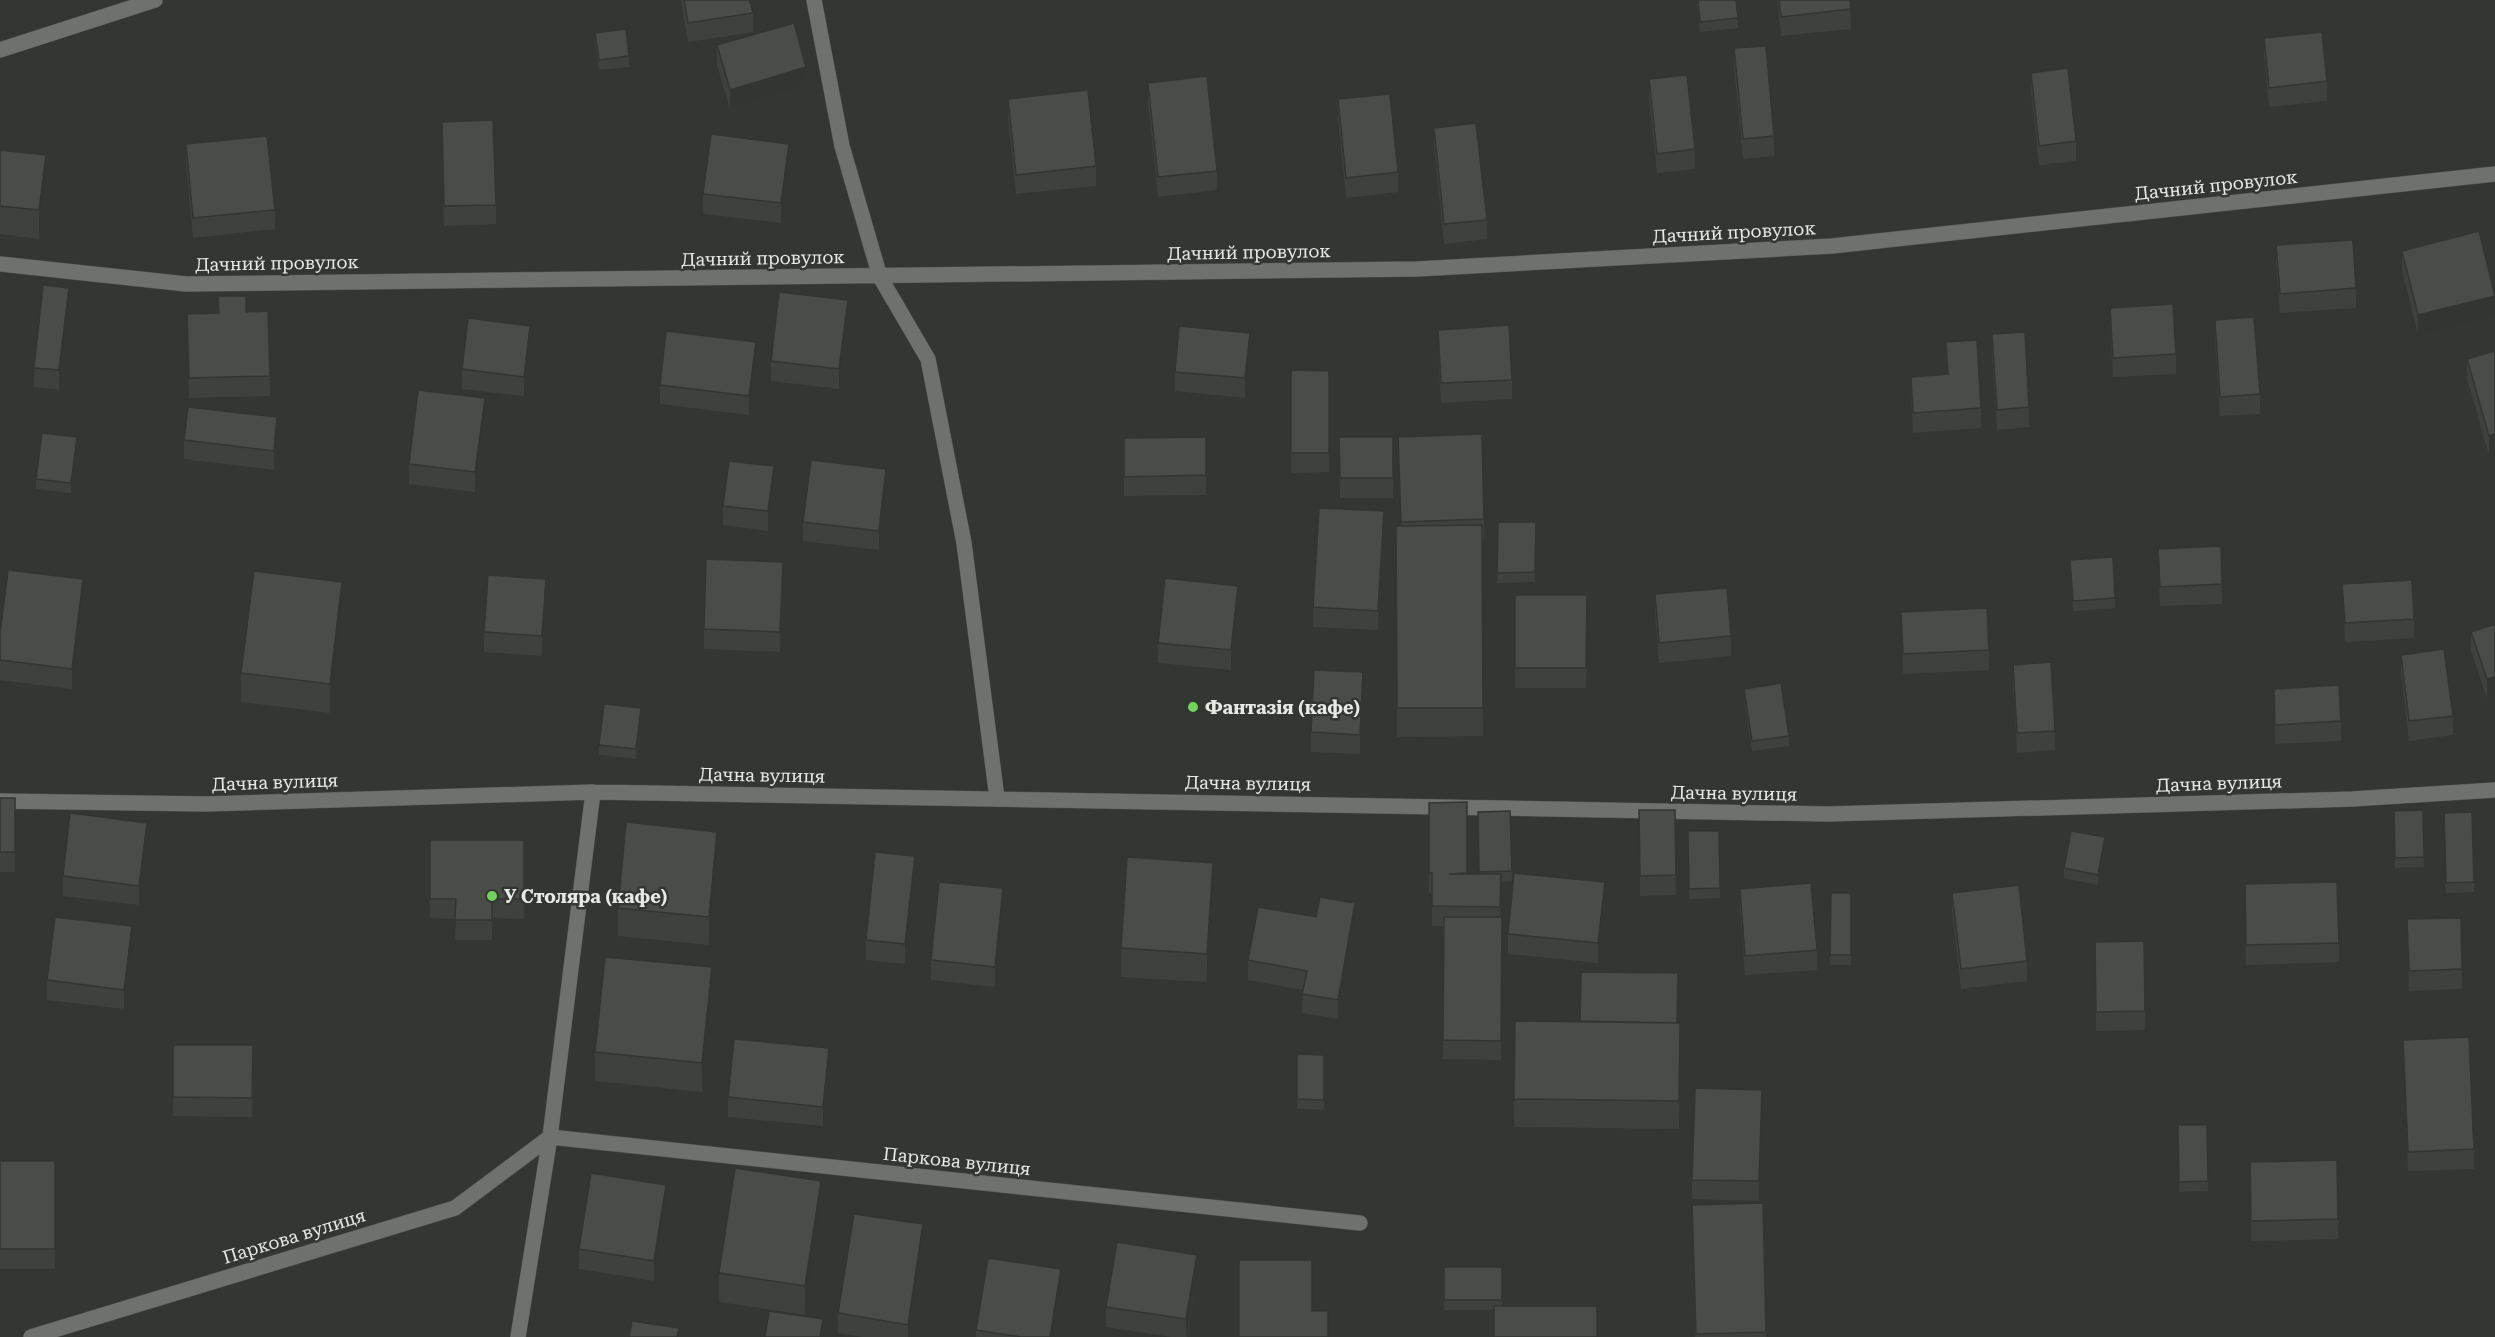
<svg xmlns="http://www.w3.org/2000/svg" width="2495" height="1337" viewBox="0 0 2495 1337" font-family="'Roboto Serif',serif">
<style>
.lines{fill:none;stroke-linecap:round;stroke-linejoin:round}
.minor-casing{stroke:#4f544e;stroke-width:16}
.minor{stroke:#6d736c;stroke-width:15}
.wall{fill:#3e423d}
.shaded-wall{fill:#323632}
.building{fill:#484d47;stroke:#323632;stroke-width:1.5}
.poi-dot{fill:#72d25d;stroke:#323731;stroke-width:2}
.labels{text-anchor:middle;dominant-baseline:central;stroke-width:5;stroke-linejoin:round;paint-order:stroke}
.street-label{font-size:18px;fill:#e6eae6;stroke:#323731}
.poi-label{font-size:18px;font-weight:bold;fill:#e6eae6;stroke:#323731;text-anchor:start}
</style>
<rect width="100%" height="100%" fill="#323731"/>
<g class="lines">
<defs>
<path id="minor" d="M814,0L842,146L880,277L928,359L964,543L997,798
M0,50L155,0
M0,264L186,284L1417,269L1832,246L2495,174
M0,801L206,804L593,792L1828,814L2352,799L2495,790
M31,1337L455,1208L550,1137L593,792
M518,1337L550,1137L1360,1223"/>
</defs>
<!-- minor casing -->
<use href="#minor" class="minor-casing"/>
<!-- minor -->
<use href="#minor" class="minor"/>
</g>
<!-- wall -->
<path class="wall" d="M681,0H750L753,13V32L688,42Z
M1697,0H1736L1738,28L1700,32Z
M1777,0H1850L1851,29L1781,36Z
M595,33L629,56V67L599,70L595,43Z
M2264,38L2327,81V101L2269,107L2264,57Z
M717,45L806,86L730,109L717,65Z
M1734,48L1774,136V156L1743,159L1734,68Z
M2031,73L2076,141V161L2039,165L2031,92Z
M1649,79L1695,149V169L1657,173L1649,99Z
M1148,83L1217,171V190L1158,197L1148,103Z
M1008,99L1096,166V186L1016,194L1008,119Z
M1338,99L1398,172V192L1346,198L1338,119Z
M442,122L496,205V224L444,226Z
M1434,128L1487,220V239L1444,244L1434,147Z
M186,144L275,210V229L193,238L186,164Z
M0,150L46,184L39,239L0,234Z
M789,163L781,223L703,214V194Z
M2479,231L2418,335L2402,270V251Z
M2276,245L2356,288V308L2280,313L2276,264Z
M218,296L246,312L270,376V396L189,398L187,314L218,313Z
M69,307L59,390L34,387V368Z
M2110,308L2176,354V374L2113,377L2110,327Z
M848,320L839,389L771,381V361Z
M2215,320L2260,394V414L2220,416L2215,339Z
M1438,330L1512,380V399L1441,403L1438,349Z
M1992,334L2029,407V427L1997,430L1992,354Z
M1946,342L1981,408V428L1913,433L1911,397V377L1947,374Z
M530,345L524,396L462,389V369Z
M2495,351L2489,455L2467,378V359Z
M1250,352L1245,398L1175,391V372Z
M756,362L749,415L660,404V385Z
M1291,370L1329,371V472L1291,473Z
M485,417L475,492L409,484V464Z
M277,437L274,470L184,459V440Z
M1206,437V495L1124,496V438Z
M1339,437H1393V498H1340Z
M1398,437L1484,519V538L1482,539L1483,736L1397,737L1396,526L1401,525Z
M77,447L71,493L36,489V479Z
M774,486L768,531L723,525V506Z
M886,489L879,550L803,541V522Z
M1498,522H1536L1535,582L1497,583Z
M1384,531L1378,630L1313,627V607Z
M2158,549L2222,584V604L2160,606Z
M2070,560L2115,598V608L2073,611Z
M783,582L780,652L704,649V629Z
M2342,584L2414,619V638L2345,642Z
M1655,594L1731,636V656L1659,663L1655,613Z
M1515,595H1587L1586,688H1515Z
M83,599L72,689L0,680V634Z
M546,599L542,656L484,652V632Z
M1238,606L1231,670L1158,663V643Z
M342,611L330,713L241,702V673Z
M1901,612L1989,650V670L1903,674Z
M2495,624L2487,699L2471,651V632Z
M2401,655L2453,716V735L2409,741L2401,674Z
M2013,665L2055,731V750L2017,753L2013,684Z
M1744,689L1789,736V746L1752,751L1744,699Z
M2274,689L2341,721V741L2275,744Z
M1363,692L1360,754L1311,752V732Z
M641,718L636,759L599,755V745Z
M0,798H15V872H0Z
M1467,802V874H1479L1478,812L1510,811L1512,881L1501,882L1500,917L1502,937L1501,1060L1443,1059L1444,926H1432V893H1429V803Z
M1639,810H1675L1676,895L1640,896Z
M2423,810L2424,867L2395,868L2394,811Z
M2444,813L2474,882V892L2446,893Z
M1688,831H1719L1720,898L1689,899Z
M430,840H524V919L492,918V940H455L456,919L430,918Z
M147,842L139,905L63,896V876Z
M2105,847L2098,885L2064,878V868Z
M717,860L709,945L618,936V908Z
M915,876L905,964L866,960V940Z
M1740,889L1817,950V970L1745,975L1740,909Z
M1213,891L1207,982L1121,977V948Z
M1831,893H1851V965H1830Z
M1952,893L2027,961V981L1961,989L1952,912Z
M1605,901L1598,963L1508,954V934Z
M2245,903L2339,943V962L2246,965Z
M1003,908L995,987L931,980V960Z
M2407,919L2462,969V989L2409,991Z
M1355,923L1338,1019L1302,1013L1303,990L1248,980V960Z
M132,946L124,1009L47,1000V980Z
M2095,962L2145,1011V1030L2096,1031Z
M712,995L702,1092L595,1081V1052Z
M1515,1021L1678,1023L1680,1051L1679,1129L1514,1127Z
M2403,1040L2474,1149V1169L2408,1171Z
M173,1045H253L252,1117L173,1116Z
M1297,1054L1324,1055V1110L1297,1109Z
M829,1068L823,1126L728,1117V1097Z
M1762,1109L1759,1201L1692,1199V1180Z
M2178,1125L2208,1181V1191L2179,1192Z
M0,1161H55V1269H0Z
M2250,1162L2338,1219V1239L2251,1241Z
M1763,1203L1766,1337H1695L1692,1205Z
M666,1205L654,1281L579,1269V1249Z
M821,1210L805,1315L719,1302V1273Z
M923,1244L909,1337H863L838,1333V1313Z
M1444,1267H1502V1306L1494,1310H1444Z
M1197,1274L1187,1337H1172L1106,1327V1307Z
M1061,1289L1053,1337H976V1330Z"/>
<!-- shaded-wall -->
<path class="shaded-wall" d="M806,67V86L730,109V90Z
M789,144V163L781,223V203Z
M46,155V184L39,239V210Z
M69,288V307L59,390V370Z
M2495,296V315L2418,335V315Z
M848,300V320L839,389V369Z
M530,326V345L524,396V377Z
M1250,333V352L1245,398V378Z
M756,342V362L749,415V396Z
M485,398V417L475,492V472Z
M277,417V437L274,470V451Z
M2495,434V454L2489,455V436Z
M77,437V447L71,493V483Z
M774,466V486L768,531V511Z
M886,469V489L879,550V531Z
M1384,511V531L1378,630V611Z
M783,562V582L780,652V632Z
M83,579V599L72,689V669Z
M546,579V599L542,656V636Z
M342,582V611L330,713V684Z
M1238,586V606L1231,670V650Z
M1363,672V692L1360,754V735Z
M2495,677V696L2487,699V679Z
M641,708V718L636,759V749Z
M147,823V842L139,905V886Z
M717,832V860L709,945V917Z
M2105,837V847L2098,885V875Z
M915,856V876L905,964V944Z
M1213,863V891L1207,982V954Z
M1605,882V901L1598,963V943Z
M1003,888V908L995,987V967Z
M1355,903V923L1338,1019V1000Z
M132,926V946L124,1009V990Z
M712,967V995L702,1092V1063Z
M829,1048V1068L823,1126V1107Z
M1762,1090V1109L1759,1201V1181Z
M821,1181V1210L805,1315V1286Z
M666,1185V1205L654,1281V1261Z
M923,1224V1244L909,1337H908V1325Z
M1197,1255V1274L1186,1337V1319Z
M1061,1269V1289L1053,1337H1050Z
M823,1319V1337H820Z"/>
<!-- building -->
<path class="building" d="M684,0H750L753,13L688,23Z
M1698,0H1736L1738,18L1700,22Z
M1779,0H1850L1851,9L1781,17Z
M794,23L806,67L730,90L717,45Z
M626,29L629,56L599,60L595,33Z
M2322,32L2327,81L2269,88L2264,38Z
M1766,46L1774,136L1743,139L1734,48Z
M2068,68L2076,141L2039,146L2031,73Z
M1687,75L1695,149L1657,154L1649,79Z
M1207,76L1217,171L1158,177L1148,83Z
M1088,90L1096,166L1016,175L1008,99Z
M1390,94L1398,172L1346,178L1338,99Z
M493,120L496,205L444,206L442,122Z
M1476,123L1487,220L1444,224L1434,128Z
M711,134L789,144L781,203L703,194Z
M267,136L275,210L193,218L186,144Z
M0,150L46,155L39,210L0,206Z
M2479,231L2495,296L2418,315L2402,251Z
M2353,240L2356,288L2280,294L2276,245Z
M43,285L69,288L59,370L34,368Z
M779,292L848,300L839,369L771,361Z
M218,296H246V312L268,311L270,376L189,378L187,314L219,313Z
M2173,304L2176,354L2113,358L2110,308Z
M2254,317L2260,394L2220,397L2215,320Z
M468,318L530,326L524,377L462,369Z
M1509,325L1512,380L1441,383L1438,330Z
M1179,326L1250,333L1245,378L1175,372Z
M666,331L756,342L749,396L660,385Z
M2025,332L2029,407L1997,410L1992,334Z
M1977,340L1981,408L1913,413L1911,377L1948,374L1946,342Z
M2495,351V434L2489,436L2467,359Z
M1291,370L1329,371V453H1291Z
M418,390L485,398L475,472L409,464Z
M188,407L277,417L274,451L184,440Z
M42,433L77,437L71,483L36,479Z
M1482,434L1484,519L1401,522L1398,437Z
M1206,437V475L1124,477V438Z
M1339,437H1393V478H1340Z
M811,460L886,469L879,531L803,522Z
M729,461L774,466L768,511L723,506Z
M1319,508L1384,511L1378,611L1313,607Z
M1498,522H1536L1535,572L1497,573Z
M1482,525L1483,708H1397L1396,526Z
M2221,546L2222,584L2160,587L2158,549Z
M2113,557L2115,598L2073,601L2070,560Z
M706,559L783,562L780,632L704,629Z
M8,570L83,579L72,669L0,660V634Z
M254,571L342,582L330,684L241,673Z
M488,575L546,579L542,636L484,632Z
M1165,578L1238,586L1231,650L1158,643Z
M2412,580L2414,619L2345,623L2342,584Z
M1727,588L1731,636L1659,643L1655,594Z
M1515,595H1587L1586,668H1515Z
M1987,608L1989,650L1903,654L1901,612Z
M2495,624V677L2487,679L2471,632Z
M2444,649L2453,716L2409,721L2401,655Z
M2051,662L2055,731L2017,733L2013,665Z
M1314,670L1363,672L1360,735L1311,732Z
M1781,683L1789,736L1752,741L1744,689Z
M2339,685L2341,721L2275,725L2274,689Z
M604,704L641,708L636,749L599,745Z
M0,798H15V852H0Z
M1467,802V873L1449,874H1501L1500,907L1432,906V873H1429V803Z
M1639,810H1675L1676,875L1640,876Z
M2423,810L2424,857L2395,858L2394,811Z
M1510,811L1512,871L1479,872L1478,812Z
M2472,812L2474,882L2446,883L2444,813Z
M70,813L147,823L139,886L63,876Z
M626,822L717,832L709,917L618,908Z
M1688,831H1719L1720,888L1689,889Z
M2071,831L2105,837L2098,875L2064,868Z
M430,840H524V899H492V920H455L456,899H430Z
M875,852L915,856L905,944L866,940Z
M1127,857L1213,863L1207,954L1121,948Z
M1514,873L1605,882L1598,943L1508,934Z
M939,882L1003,888L995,967L931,960Z
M2337,882L2339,943L2246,945L2245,884Z
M1811,883L1817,950L1745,956L1740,889Z
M2019,885L2027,961L1961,969L1952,893Z
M1831,893H1851V955H1830Z
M1320,897L1355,903L1338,1000L1302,994L1307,971L1248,960L1258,907L1316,917Z
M55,917L132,926L124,990L47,980Z
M1444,917H1502L1501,1041L1443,1040Z
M2461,918L2462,969L2409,971L2407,919Z
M2144,941L2145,1011L2096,1012L2095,942Z
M605,957L712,967L702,1063L595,1052Z
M1581,972L1678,973L1677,1023L1580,1021Z
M1515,1021L1680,1023L1679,1101L1514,1099Z
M2469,1037L2474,1149L2408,1152L2403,1040Z
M734,1039L829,1048L823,1107L728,1097Z
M173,1045H253L252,1098L173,1097Z
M1297,1054L1324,1055V1100L1297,1099Z
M1695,1088L1762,1090L1759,1181L1692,1180Z
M2178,1125H2207L2208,1181L2179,1182Z
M2337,1160L2338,1219L2251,1221L2250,1162Z
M0,1161H55V1249H0Z
M735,1168L821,1181L805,1286L719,1273Z
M591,1173L666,1185L654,1261L579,1249Z
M1763,1203L1766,1332L1696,1334L1692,1205Z
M854,1214L923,1224L908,1325L838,1313Z
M1117,1242L1197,1255L1186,1319L1106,1307Z
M988,1258L1061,1269L1050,1337H1021L976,1330Z
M1239,1260H1312V1311H1328V1337H1239Z
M1444,1267H1502V1300H1444Z
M1494,1306H1597V1337H1494Z
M769,1311L823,1319L820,1337H765Z
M632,1321L679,1328L677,1337H629Z"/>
<!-- markers -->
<g class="poi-dot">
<circle cx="1193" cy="707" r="6"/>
<circle cx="492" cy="896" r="6"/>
</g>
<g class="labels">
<!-- street labels -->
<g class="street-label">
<text transform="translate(2216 185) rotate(-6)">Дачний провулок</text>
<text transform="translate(1734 232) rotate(-3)">Дачний провулок</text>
<text transform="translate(1249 252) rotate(-1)">Дачний провулок</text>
<text transform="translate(763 258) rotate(-1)">Дачний провулок</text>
<text transform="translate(277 263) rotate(-1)">Дачний провулок</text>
<text transform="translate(762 775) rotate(1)">Дачна вулиця</text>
<text transform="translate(275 782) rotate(-2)">Дачна вулиця</text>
<text transform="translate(1248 783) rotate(1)">Дачна вулиця</text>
<text transform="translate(2219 783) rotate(-2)">Дачна вулиця</text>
<text transform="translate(1734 793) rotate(1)">Дачна вулиця</text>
<text transform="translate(957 1161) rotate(6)">Паркова вулиця</text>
<text transform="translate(294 1236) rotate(-17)">Паркова вулиця</text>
</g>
<!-- poi labels -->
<g class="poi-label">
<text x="1205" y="707">Фантазія (кафе)</text>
<text x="504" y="896">У Столяра (кафе)</text>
</g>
</g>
</svg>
